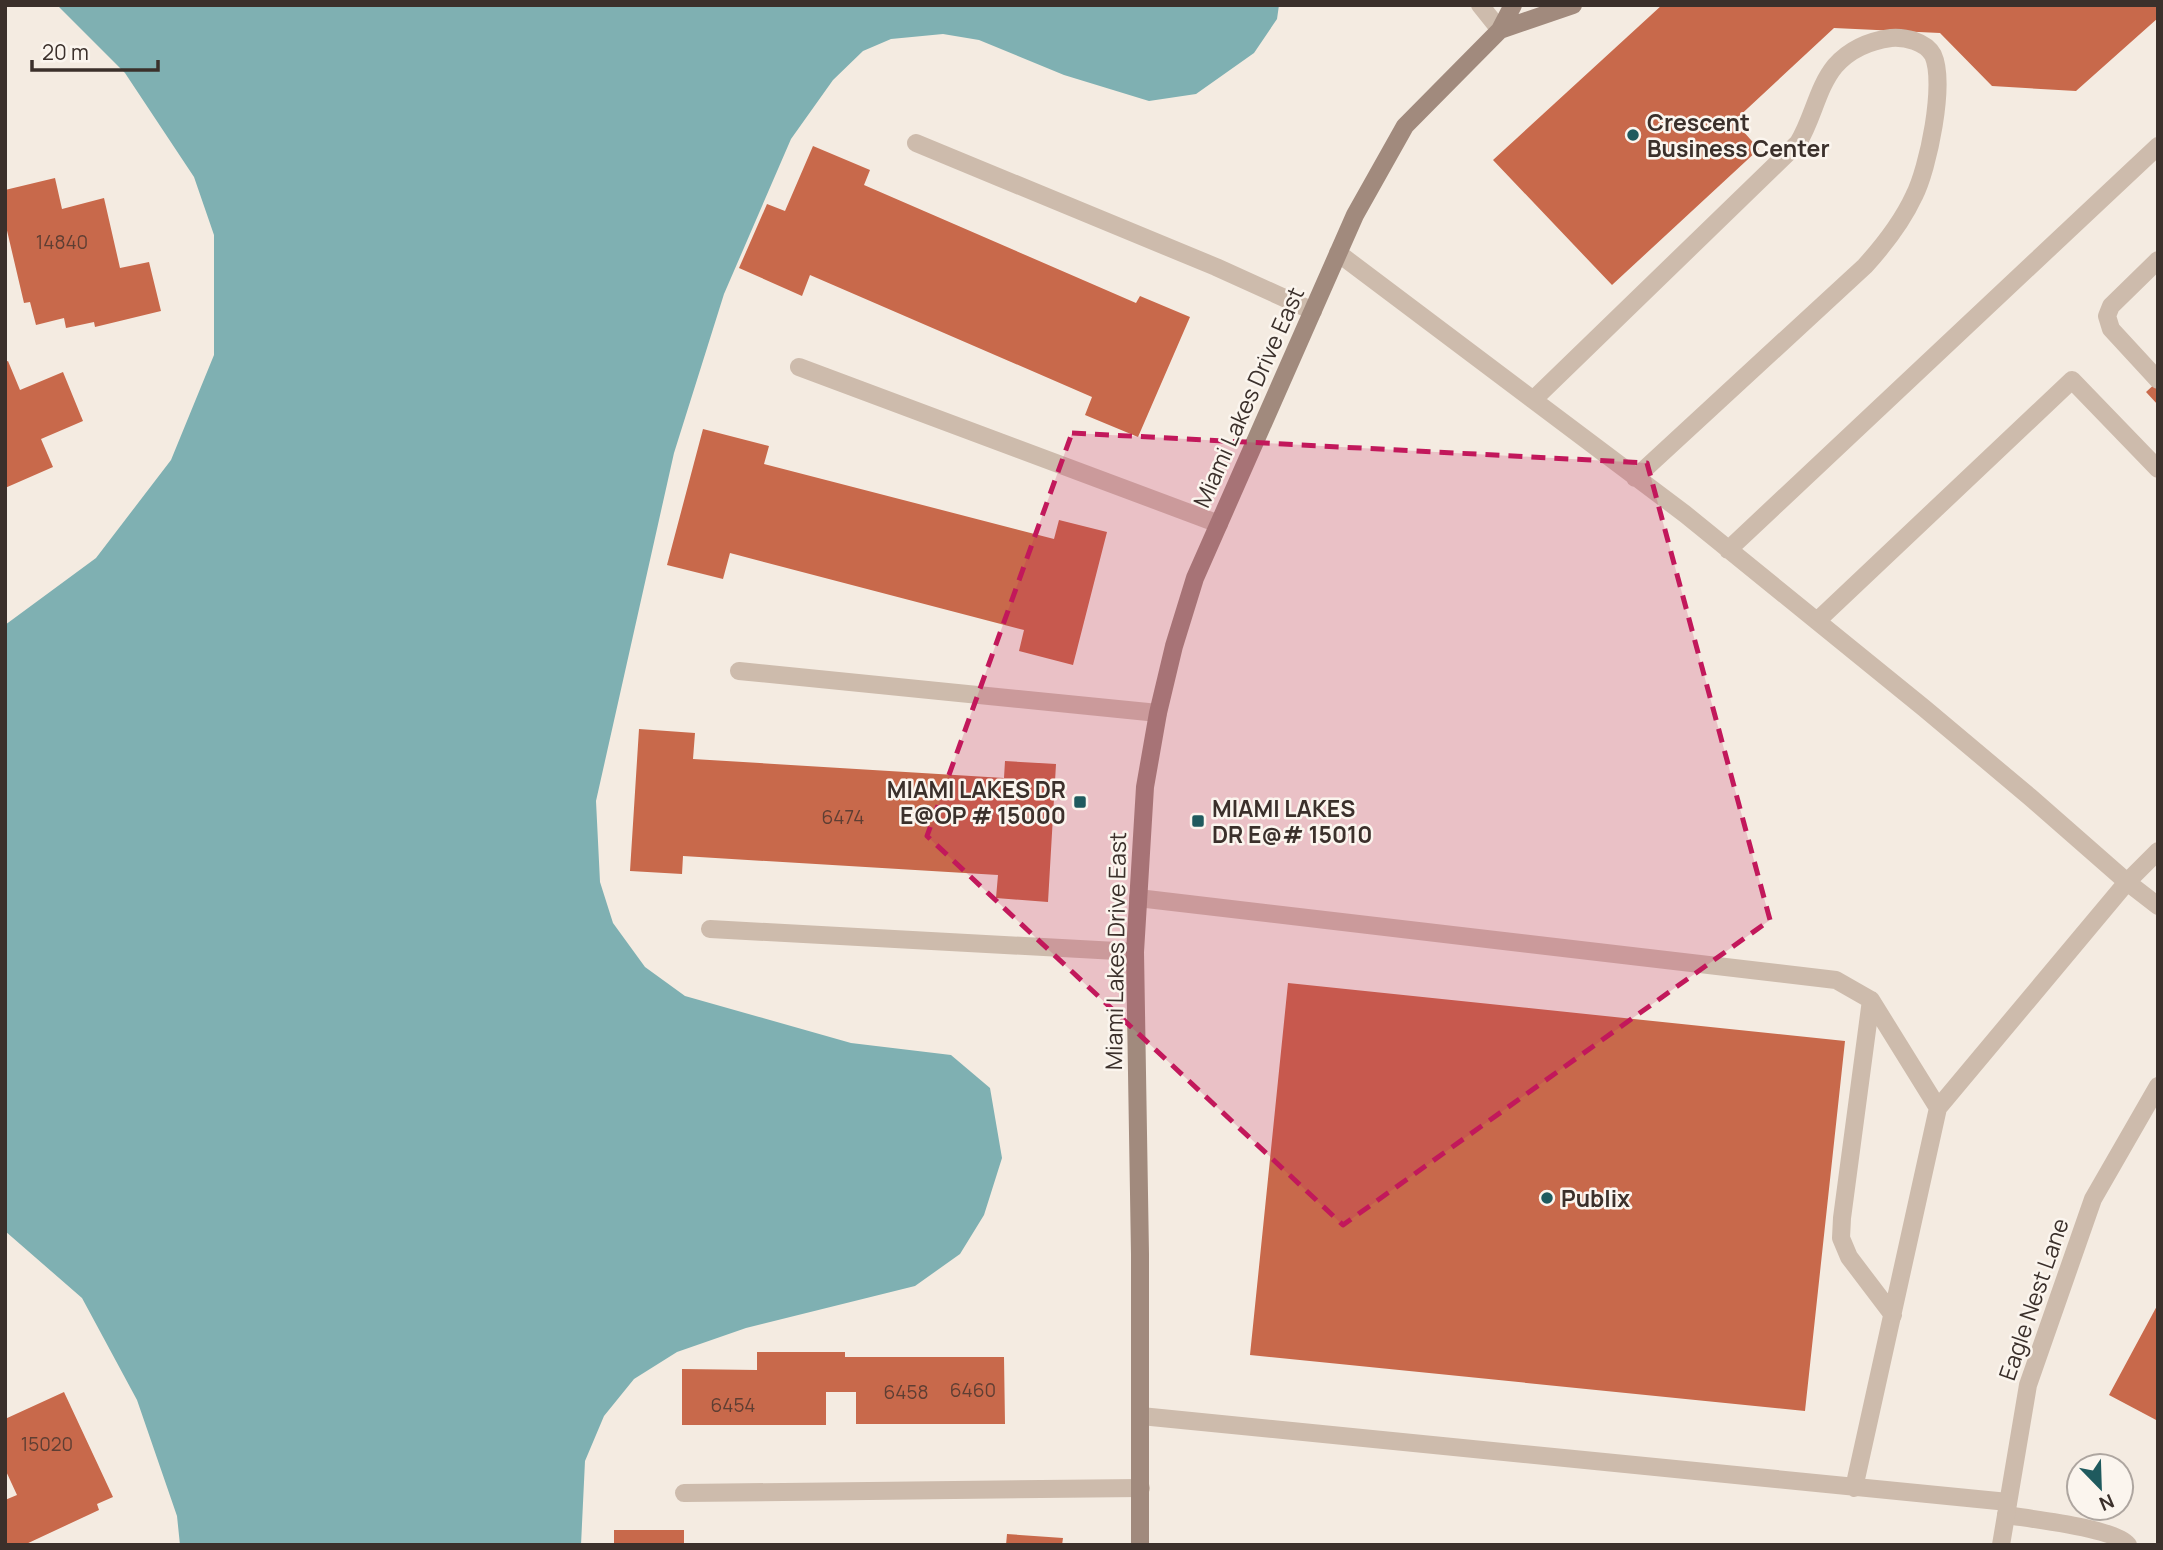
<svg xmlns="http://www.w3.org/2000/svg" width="2163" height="1550" viewBox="0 0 2163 1550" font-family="Manrope,sans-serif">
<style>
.water{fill:#7fb0b2}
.building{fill:#c8694b}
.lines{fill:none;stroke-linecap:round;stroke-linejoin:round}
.lane{stroke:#cdbbac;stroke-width:18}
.street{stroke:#cdbbac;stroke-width:18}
.secondary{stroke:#a18a7d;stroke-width:18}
.marked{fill:#c2185b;fill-opacity:0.2;stroke:#c2185b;stroke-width:5;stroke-dasharray:14 9;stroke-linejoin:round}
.poi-dot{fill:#1f5a5e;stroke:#fbf5ee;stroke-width:2.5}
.labels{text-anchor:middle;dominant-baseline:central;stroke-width:5;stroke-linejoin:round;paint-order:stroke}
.number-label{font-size:19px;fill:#5e3e33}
.poi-label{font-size:23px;font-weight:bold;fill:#3b302b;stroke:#fbf5ee;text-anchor:start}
.street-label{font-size:23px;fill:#3b302b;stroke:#fbf5ee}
</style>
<rect width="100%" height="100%" fill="#f4ebe1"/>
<!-- water -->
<path class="water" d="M57,5H1279L1277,19L1254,53L1196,94L1149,101L1064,75L979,40L943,34L891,39L863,51L833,80L791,139L724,294L674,453L596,801L600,882L613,923L645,967L685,996L851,1043L951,1055L990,1088L1002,1158L984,1215L960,1254L915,1286L746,1328L677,1352L634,1379L604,1416L585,1461L581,1545H180L177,1516L137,1400L82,1298L5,1231V625L96,558L171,460L214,355V235L194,177L125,73Z"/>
<!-- building -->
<path class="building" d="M1662,5H2158V18L2076,91L1992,86L1940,33L1834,28L1734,121L1759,149L1612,285L1493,160Z
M813,146L870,170L864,185L1136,303L1140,296L1190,317L1138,437L1085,415L1092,397L810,275L802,296L739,268L767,204L785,211Z
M55,178L62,209L104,198L120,268L149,262L161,311L95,327L94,322L66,328L64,318L36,325L30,302L24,303L5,222V190Z
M8,361L20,390L63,372L83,421L41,439L53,467L5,488V362Z
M2158,381V405L2146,392Z
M703,429L769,446L764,464L1054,539L1059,520L1107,532L1073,665L1019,651L1024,630L730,553L723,579L667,565Z
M639,729L695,733L693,759L1004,778L1005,761L1056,764L1048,902L996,898L998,875L683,856L682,874L630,871Z
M1288,983L1845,1041L1805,1411L1250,1355Z
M2158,1304V1421L2109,1395Z
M757,1352H845V1357H1004L1005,1424H856V1392H826V1425H682V1369L757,1370Z
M64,1392L113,1497L97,1504L99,1510L24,1545H5V1500L17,1495L5,1469V1419Z
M614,1530H684V1545H614Z
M1007,1534L1063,1538L1062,1545H1006Z"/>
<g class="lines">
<!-- lane -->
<path class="lane" d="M1480,5L1500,30
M916,143L1216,267L1313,311
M1338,253L1685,514L1924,708L2030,797L2127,882L2158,906
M2158,260L2111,306L2107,316L2111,329L2158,380
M799,367L1219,524
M1533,400L1798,143C1813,119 1817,88 1835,66C1850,49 1868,41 1891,38C1905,37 1925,41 1933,55C1946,83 1928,169 1914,196C1902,222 1884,245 1865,266L1635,478
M1728,550L2158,146
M1817,621L2072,380L2158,469
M739,671L1158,713
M1138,898L1836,980L1871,1000L1938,1108
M710,929L1135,952
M1871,1000L1842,1218L1841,1238L1849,1257L1893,1315
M1141,1416L2008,1502
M1854,1488L1938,1108L2127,882L2158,851
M684,1493L1141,1488
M2006,1515C2031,1519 2115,1528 2128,1545"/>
<!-- street -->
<path class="street" d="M2001,1545L2028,1385L2093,1199L2158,1086"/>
<!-- secondary -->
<path class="secondary" d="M1500,30L1573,5
M1140,1545V1254L1135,952L1145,787L1158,713L1174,646L1195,578L1355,215L1405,126L1500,30L1513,5"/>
</g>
<!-- marked area -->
<path class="marked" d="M1072,433L1647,463L1770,920L1343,1225L927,836Z"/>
<!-- markers -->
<g class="poi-dot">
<circle cx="1633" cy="135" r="7"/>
<rect x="1073" y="795" width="14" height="14" rx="3.5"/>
<rect x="1191" y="814" width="14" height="14" rx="3.5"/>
<circle cx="1547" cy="1198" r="7"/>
</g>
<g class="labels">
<!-- number labels -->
<g class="number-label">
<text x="62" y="242">14840</text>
<text x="843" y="817">6474</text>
<text x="973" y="1390">6460</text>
<text x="906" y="1392">6458</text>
<text x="733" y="1405">6454</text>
<text x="47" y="1444">15020</text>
</g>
<!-- poi labels -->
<g class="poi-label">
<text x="1647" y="122">Crescent<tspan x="1647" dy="26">Business Center</tspan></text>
<text x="1066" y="789" text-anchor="end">MIAMI LAKES DR<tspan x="1066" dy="26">E@OP # 15000</tspan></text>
<text x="1212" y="808">MIAMI LAKES<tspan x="1212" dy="26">DR E@# 15010</tspan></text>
<text x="1561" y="1198">Publix</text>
</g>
<!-- street labels -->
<g class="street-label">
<text transform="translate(1248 397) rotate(-66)">Miami Lakes Drive East</text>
<text transform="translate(1115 951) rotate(-89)">Miami Lakes Drive East</text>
<text transform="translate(2033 1299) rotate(-71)">Eagle Nest Lane</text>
</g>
</g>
<!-- border -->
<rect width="2163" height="1550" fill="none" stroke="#3b302b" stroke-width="14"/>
<!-- north arrow -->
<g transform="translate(2100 1487) rotate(157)"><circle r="33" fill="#fbf5ee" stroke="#aea6a0" stroke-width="2"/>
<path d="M0-5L12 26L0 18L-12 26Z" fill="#1f5a5e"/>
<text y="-10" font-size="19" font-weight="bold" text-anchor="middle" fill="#3b302b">N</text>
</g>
<!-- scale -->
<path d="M32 60v10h126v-10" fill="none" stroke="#3b302b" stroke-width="3.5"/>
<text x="42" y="60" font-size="21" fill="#3b302b" stroke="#fbf5ee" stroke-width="5" paint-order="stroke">20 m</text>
</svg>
